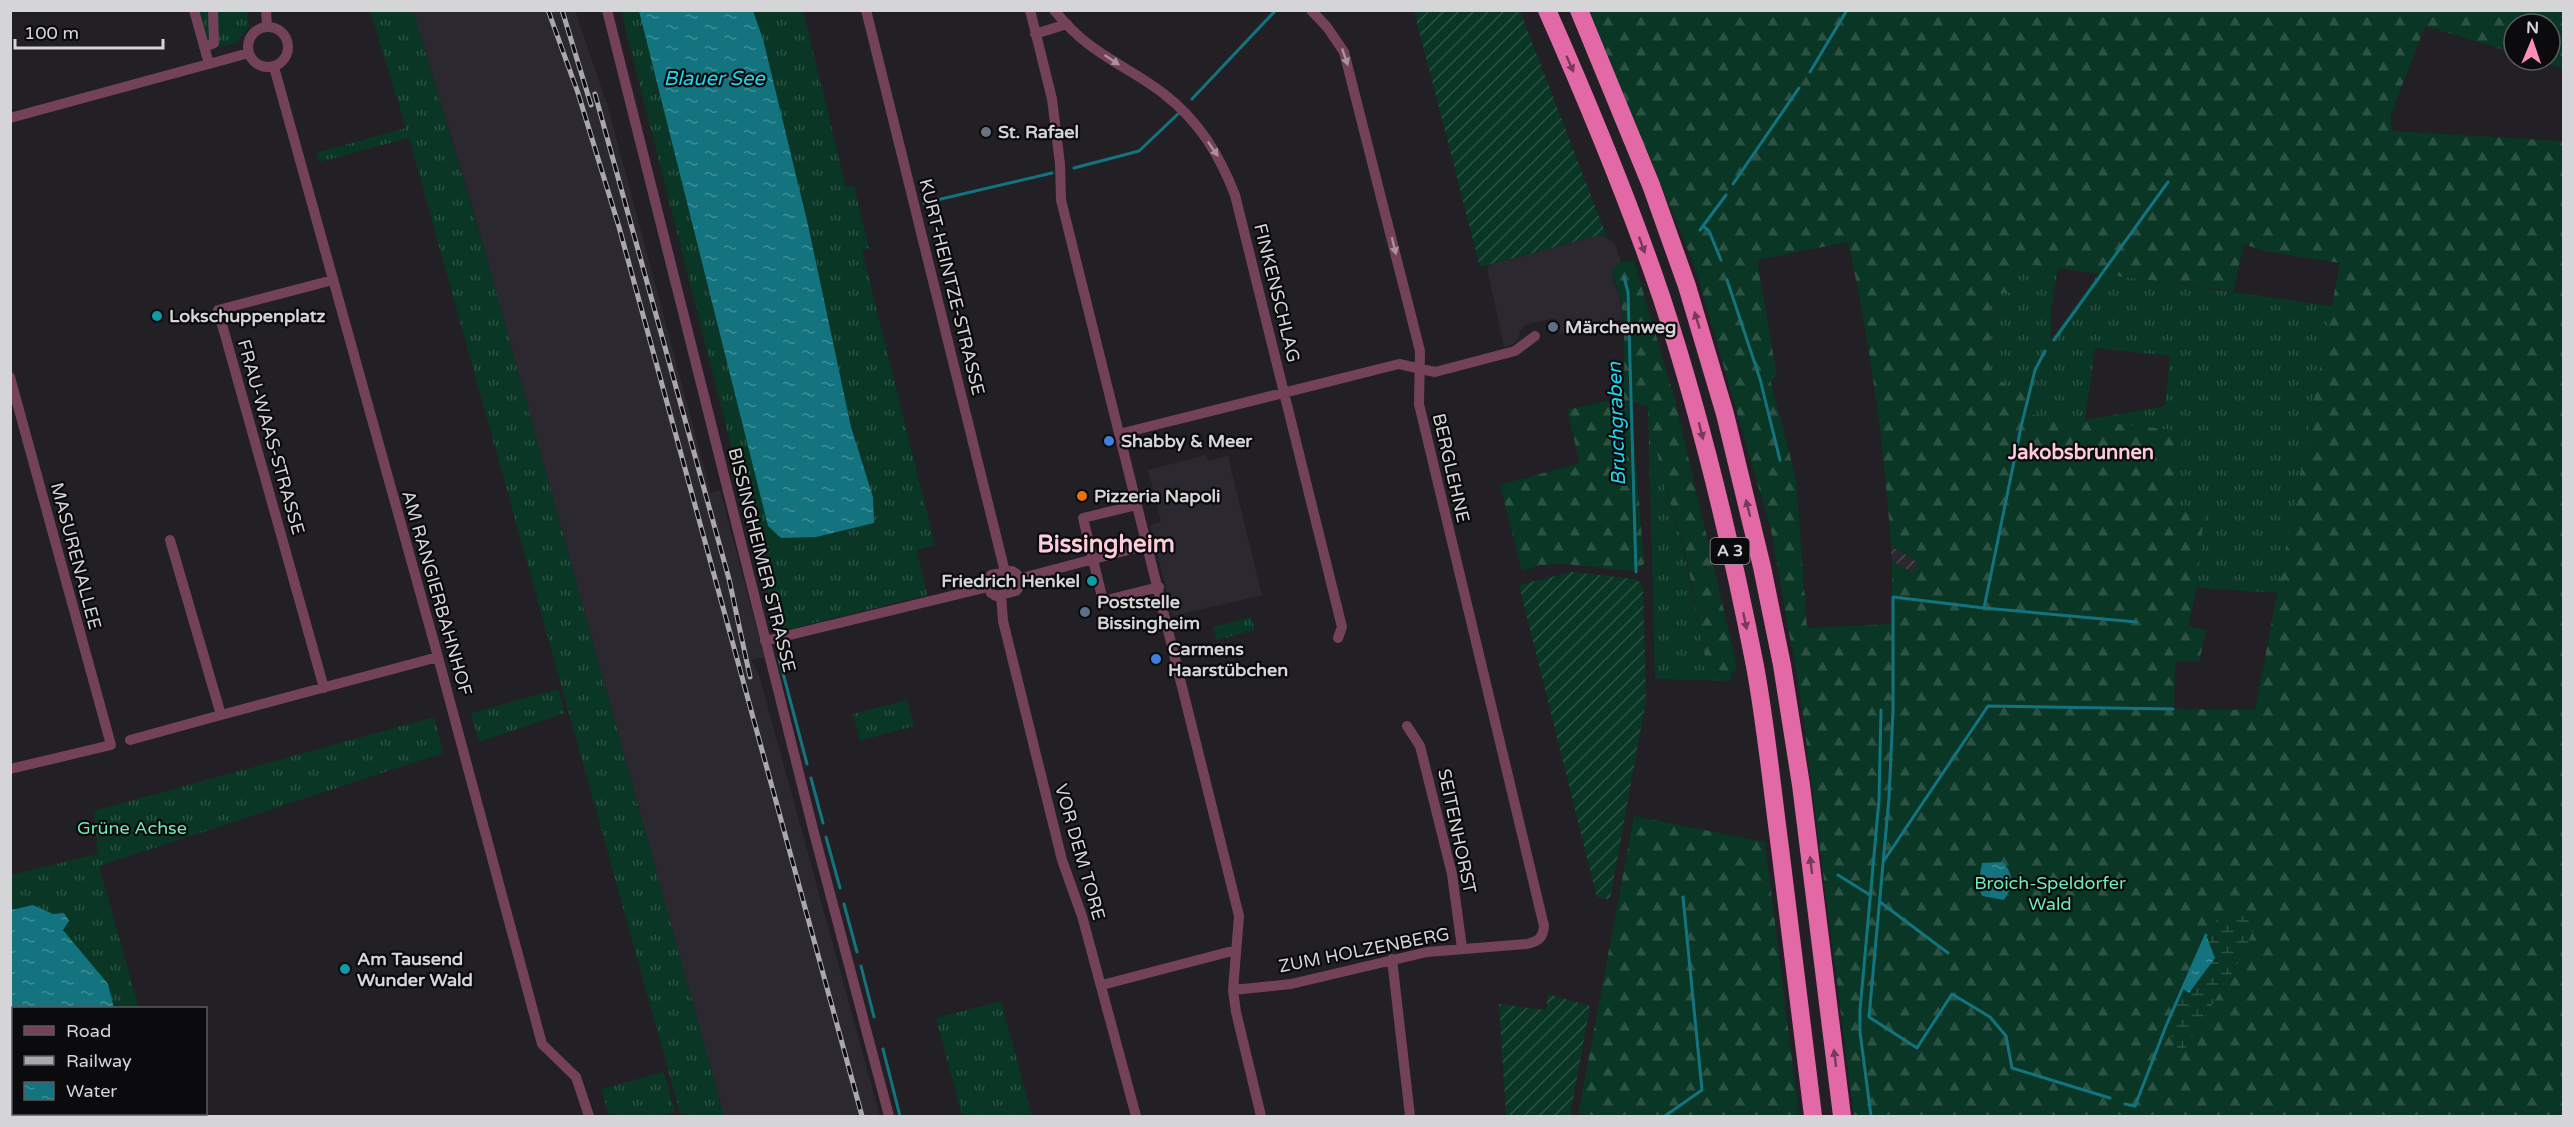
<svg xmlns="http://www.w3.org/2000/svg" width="2574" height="1127" viewBox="0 0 2574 1127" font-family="'Varela Round',sans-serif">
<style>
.built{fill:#2c2830}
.industrial{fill:url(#industrial-furrows)}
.grass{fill:url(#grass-tufts);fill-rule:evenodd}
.forest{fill:url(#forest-firs);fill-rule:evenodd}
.wetland{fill:url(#wetland-marsh)}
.garden{fill:url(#garden-furrows)}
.water{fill:url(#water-ripples)}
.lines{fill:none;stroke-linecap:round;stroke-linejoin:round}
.stream{stroke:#137480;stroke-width:3}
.street{stroke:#734258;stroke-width:10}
.highway{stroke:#e369a6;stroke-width:18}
.rail-casing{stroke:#a9a8ab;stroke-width:5}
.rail{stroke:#0b0a0c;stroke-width:3;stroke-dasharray:9;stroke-linecap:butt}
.oneway{fill:#a9929e}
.oneway2{fill:#773a59}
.worship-dot{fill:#6b7280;stroke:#0b0a0c;stroke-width:2}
.culture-dot{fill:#0f9aa8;stroke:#0b0a0c;stroke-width:2}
.service-dot{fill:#5c6f8a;stroke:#0b0a0c;stroke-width:2}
.shop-dot{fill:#3f7fe0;stroke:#0b0a0c;stroke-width:2}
.food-dot{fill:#e8710a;stroke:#0b0a0c;stroke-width:2}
.labels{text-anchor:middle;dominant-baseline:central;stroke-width:4.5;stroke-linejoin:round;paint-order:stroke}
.shield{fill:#0b0a0c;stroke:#98979a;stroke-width:1.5}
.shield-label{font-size:16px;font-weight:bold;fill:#d5d4d7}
.poi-label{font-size:18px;font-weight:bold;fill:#d5d4d7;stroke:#0b0a0c;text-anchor:start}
.street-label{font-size:18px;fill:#d5d4d7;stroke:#0b0a0c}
.park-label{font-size:18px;fill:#71ebb5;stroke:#0b0a0c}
.water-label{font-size:20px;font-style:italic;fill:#1ed6ed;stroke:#0b0a0c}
.neighbourhood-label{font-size:20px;font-weight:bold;fill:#fdcbdb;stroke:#0b0a0c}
.district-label{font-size:24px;font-weight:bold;fill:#fdcbdb;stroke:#0b0a0c}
</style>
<defs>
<pattern id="industrial-furrows" width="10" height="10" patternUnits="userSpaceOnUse" patternTransform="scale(1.5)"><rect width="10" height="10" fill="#2c2830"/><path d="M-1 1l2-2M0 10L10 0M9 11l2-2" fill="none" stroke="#4a464d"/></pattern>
<pattern id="grass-tufts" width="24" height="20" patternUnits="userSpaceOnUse" patternTransform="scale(1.5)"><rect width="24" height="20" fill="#093625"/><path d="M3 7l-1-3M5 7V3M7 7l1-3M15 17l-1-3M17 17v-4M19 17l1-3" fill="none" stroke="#2c5244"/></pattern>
<pattern id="forest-firs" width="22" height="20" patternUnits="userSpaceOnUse" patternTransform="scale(1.5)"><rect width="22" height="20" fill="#093625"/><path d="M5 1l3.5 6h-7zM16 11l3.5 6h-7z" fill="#2c5244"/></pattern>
<pattern id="wetland-marsh" width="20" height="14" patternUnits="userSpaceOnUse" patternTransform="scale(1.5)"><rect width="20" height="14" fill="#093625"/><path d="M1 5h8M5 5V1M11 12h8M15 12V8" fill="none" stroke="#2c5244"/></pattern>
<pattern id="garden-furrows" width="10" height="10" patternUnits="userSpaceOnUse" patternTransform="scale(1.5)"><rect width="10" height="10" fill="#093625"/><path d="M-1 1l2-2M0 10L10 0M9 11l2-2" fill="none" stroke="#2c5244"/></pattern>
<pattern id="water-ripples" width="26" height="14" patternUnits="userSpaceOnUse" patternTransform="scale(1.5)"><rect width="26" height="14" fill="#137480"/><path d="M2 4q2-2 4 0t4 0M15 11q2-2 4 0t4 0" fill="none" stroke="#408d97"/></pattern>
</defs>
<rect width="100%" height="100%" fill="#222024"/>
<!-- built -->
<path class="built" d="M413,11H575L608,107L711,493L720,490L764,657L751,660L759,675L880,1116H724L473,209Z
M1600,235L1614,242L1621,262L1612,270L1613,281L1619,294L1622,319L1560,334L1556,318L1528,324L1520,330L1519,337L1513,344L1504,347L1487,268L1495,263Z
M1206,455L1208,461L1228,456L1262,595L1173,616L1150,525L1161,522L1148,470Z"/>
<!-- industrial -->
<path class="industrial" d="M1891,546L1918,562L1913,573L1892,561Z"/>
<!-- grass -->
<path class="grass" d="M197,11H247L249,27L235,44L208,49Z
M370,11H413L483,245L724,1116H681L409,138L319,162L316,153L406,128Z
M621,11H803L846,187L854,185L869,248L862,250L935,545L917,550L927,595L778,632Z
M2015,263L2058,268L2051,310V339L2099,273L2332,306L2278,593L2197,588L2204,513L2174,509L2028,415L2038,368L2017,393L1990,373L1991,293ZM2095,348L2170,356L2165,406L2085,420Z
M1648,406L1662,477L1683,545L1706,662L1730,676L1732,681L1655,679Z
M1251,617L1255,630L1216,640L1213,627Z
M558,689L565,713L479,742L471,713Z
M907,700L914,726L860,741L853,714Z
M434,717L443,753L99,866L139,1008H14V1114H183L184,1116H11L10,875L98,854L94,811Z
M1001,1001L1032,1116H962L936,1018Z
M664,1072L675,1112L660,1116H609L601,1089Z"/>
<!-- forest -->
<path class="forest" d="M1589,11H2563V68L2536,60H2550V24H2514V53L2425,26L2390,117L2392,131L2563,141V1116H1854L1801,700L1771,530L1695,267ZM1848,242C1870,341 1884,444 1891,546L1918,562L1913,573L1892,561V624L1807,628L1796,478L1770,379L1777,377L1757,260ZM2244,244L2264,251L2340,263L2255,710L2174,709L2175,661L2199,662L2206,630L2188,626L2197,588L2204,513L2174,509L2183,431L2028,414L2039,366L2017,393L1990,372L1991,293H2015L2016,263L2233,291Z
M1634,261L1675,400L1737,667L1730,676L1706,662L1684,545L1662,477L1648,406L1631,402L1644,564L1632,571L1564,564L1540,565L1522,571L1500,485L1580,463L1567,410L1624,397C1624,364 1626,329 1620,297C1618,287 1613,280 1612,270L1621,262Z
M1634,816L1765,842L1799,1116H1578Z"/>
<!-- wetland -->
<path class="wetland" d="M2222,913L2259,918L2237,965L2181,1055L2166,1026L2206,935Z"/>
<!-- garden -->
<path class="garden" d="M1414,11H1520L1607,237L1600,235L1480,267Z
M1572,572L1634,579L1640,582L1643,589L1646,700L1610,899L1597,898L1519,585Z
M1548,994L1590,1006L1570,1116H1506L1499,1004L1546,1010Z"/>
<!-- water -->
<path class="water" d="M639,11H753L763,39L808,225L851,427L873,497L874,523L816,537L781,538L768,526Z
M2003,862C2014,874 2013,887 2004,900L1982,896L1978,885L1982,863Z
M33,905L53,914L64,913L69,921L63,930L108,984L114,1008H14V1114H123L126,1116H11V910Z
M2206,935L2215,958L2189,993L2182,988Z"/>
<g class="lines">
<!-- stream -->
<path class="stream" d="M1810,72L1847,10
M1192,99L1276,10
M1074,168L1139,151L1178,114
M1733,184L1799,88
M924,203L1052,173
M1703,226L1709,231L1721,260
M1700,230L1726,195
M1624,277L1628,292L1636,572
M1727,280L1760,379L1780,460
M2054,340L2168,182
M1984,608L2021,427L2035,370L2045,351
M779,658L807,764
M811,778L823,823
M826,837L840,888
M1883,862L1988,706L2173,709
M1838,875L1870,895
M1880,902L1948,953
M844,904L857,952
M861,966L874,1017
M883,1049L900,1116
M2110,1098L2012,1068L2006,1036L1990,1017L1952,994L1917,1048L1869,1017L1889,798L1893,711V597L1984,608L2136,622
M2125,1104L2135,1106L2166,1026L2206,935
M1665,1116L1702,1090L1683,897
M1871,1116L1860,1032V1010L1879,800L1881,710"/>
<!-- street -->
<path class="street" d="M194,10L209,64
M266,10L267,27
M607,10L814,833L889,1116
M866,10L1005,572
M1030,10L1052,99L1060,164L1061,200L1239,916L1233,990L1236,1012L1261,1116
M1054,10C1064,22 1075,34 1087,43C1111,62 1140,75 1164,94C1199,121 1219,154 1235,195L1342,627L1338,638
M248 47a20 20 0 1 1 40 0a20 20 0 1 1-40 0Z
M1035,34L1067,24
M204,47L214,43L213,10
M274,67L438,657L542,1044L576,1077L589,1116
M10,118L249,53
M10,377L111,745L10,769
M1119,434L1399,364L1435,372L1515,351L1535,336
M1137,505L1083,518L1103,601L1159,587
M1012,571L1017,574L1019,587L1016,591L996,596L991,593L988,581L991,575Z
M1018,579L1147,545
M1001,595L1003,621L1062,860L1082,916L1136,1116
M765,641L988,587
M324,688L218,310L333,280
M221,715L438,657
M1407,726L1420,746L1452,874L1462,948
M130,740L221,715L170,540
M1392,959L1410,1116
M1102,985L1236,950
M1233,990L1291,984L1427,952L1527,944C1539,941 1543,938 1544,926L1419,404L1420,351L1344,52L1327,27L1311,10"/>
<!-- highway -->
<path class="highway" d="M1547,10C1589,105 1629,201 1662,299C1701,418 1731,543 1755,666C1766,726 1772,788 1780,848C1791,938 1802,1027 1813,1116
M1579,10L1651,185L1687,286L1725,414L1762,567L1782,665L1801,785L1842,1116"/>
<defs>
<path id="rail" d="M548,10L578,93L619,227L862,1116
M562,10L591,105
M595,94L729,579L750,677"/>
</defs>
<!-- rail casing -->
<use href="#rail" class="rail-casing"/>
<!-- rail -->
<use href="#rail" class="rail"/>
</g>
<!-- one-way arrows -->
<defs><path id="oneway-solid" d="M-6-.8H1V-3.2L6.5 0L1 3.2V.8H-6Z" transform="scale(1.5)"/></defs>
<g class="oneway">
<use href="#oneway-solid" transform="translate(1345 57) rotate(71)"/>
<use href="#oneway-solid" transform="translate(1112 60) rotate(34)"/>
<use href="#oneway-solid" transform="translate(1213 149) rotate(55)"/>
<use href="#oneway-solid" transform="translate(1394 246) rotate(76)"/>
</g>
<g class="oneway2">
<use href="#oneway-solid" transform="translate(1570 64) rotate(66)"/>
<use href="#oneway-solid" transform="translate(1642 245) rotate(70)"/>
<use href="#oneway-solid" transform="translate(1697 320) rotate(-107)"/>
<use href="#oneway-solid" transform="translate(1701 431) rotate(76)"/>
<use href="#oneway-solid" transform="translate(1748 508) rotate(-104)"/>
<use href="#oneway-solid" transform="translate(1745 621) rotate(78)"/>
<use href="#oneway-solid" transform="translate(1811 865) rotate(-97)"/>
<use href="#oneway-solid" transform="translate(1835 1058) rotate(-97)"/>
</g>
<!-- markers -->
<circle class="worship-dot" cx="986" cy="132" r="6"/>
<g class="culture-dot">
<circle cx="157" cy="316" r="6"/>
<circle cx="1092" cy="581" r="6"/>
<circle cx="345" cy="969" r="6"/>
</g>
<g class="service-dot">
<circle cx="1553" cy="327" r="6"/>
<circle cx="1085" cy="612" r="6"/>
</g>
<g class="shop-dot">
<circle cx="1109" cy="441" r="6"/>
<circle cx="1156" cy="659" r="6"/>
</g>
<circle class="food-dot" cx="1082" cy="496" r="6"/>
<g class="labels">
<!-- shield labels -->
<rect class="shield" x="1710.5" y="538" width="39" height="26" rx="4.5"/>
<g class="shield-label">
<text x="1730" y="551">A 3</text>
</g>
<!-- poi labels -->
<g class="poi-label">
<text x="998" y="132">St. Rafael</text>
<text x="169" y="316">Lokschuppenplatz</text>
<text x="1565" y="327">Märchenweg</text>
<text x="1121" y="441">Shabby &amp; Meer</text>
<text x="1094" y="496">Pizzeria Napoli</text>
<text x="1080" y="581" text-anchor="end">Friedrich Henkel</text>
<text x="1097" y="602">Poststelle<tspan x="1097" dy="21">Bissingheim</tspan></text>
<text x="1168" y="649">Carmens<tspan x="1168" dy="21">Haarstübchen</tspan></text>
<text x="357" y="959">Am Tausend<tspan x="357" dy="21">Wunder Wald</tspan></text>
</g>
<!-- street labels -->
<g class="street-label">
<text transform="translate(952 287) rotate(76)">KURT-HEINTZE-STRASSE</text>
<text transform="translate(1277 293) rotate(76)">FINKENSCHLAG</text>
<text transform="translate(271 437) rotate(74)">FRAU-WAAS-STRASSE</text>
<text transform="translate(1451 468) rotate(77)">BERGLEHNE</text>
<text transform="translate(76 556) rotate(75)">MASURENALLEE</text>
<text transform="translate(762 560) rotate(76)">BISSINGHEIMER STRASSE</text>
<text transform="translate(437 593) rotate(74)">AM RANGIERBAHNHOF</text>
<text transform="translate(1457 831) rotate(78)">SEITENHORST</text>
<text transform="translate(1080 852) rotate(74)">VOR DEM TORE</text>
<text transform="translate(1364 950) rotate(-11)">ZUM HOLZENBERG</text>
</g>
<!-- park labels -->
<g class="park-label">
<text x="132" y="828">Grüne Achse</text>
<text x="2050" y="883">Broich-Speldorfer<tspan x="2050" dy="21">Wald</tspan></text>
</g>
<!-- water labels -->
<g class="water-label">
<text x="714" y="79">Blauer See</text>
<text transform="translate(1617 424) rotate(-92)">Bruchgraben</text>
</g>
<!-- neighbourhood labels -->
<g class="neighbourhood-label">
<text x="2081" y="453">Jakobsbrunnen</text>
</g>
<!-- district labels -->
<g class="district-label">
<text x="1106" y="544">Bissingheim</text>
</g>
</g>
<!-- border -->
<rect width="2574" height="1127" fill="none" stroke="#d5d4d7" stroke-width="24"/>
<!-- legend -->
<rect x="12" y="1007" width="195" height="108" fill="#0b0a0c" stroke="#5c5b5d" stroke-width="1.5"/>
<rect x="24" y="1026" width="30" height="9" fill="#734258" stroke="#5c5b5d" stroke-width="1.5"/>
<text x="66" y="1037" font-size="18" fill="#d5d4d7">Road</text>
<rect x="24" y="1056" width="30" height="9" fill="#a9a8ab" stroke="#5c5b5d" stroke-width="1.5"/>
<text x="66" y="1067" font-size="18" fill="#d5d4d7">Railway</text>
<rect x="24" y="1082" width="30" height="18" fill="url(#water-ripples)" stroke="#5c5b5d" stroke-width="1.5"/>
<text x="66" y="1097" font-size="18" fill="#d5d4d7">Water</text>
<!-- north arrow -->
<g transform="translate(2532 42) rotate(2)"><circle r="28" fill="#0b0a0c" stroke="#5c5b5d" stroke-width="1.5"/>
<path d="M0-4.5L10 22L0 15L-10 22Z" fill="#ff8eb9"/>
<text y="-9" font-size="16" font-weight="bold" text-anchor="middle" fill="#d5d4d7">N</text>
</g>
<!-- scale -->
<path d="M15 39v9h148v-9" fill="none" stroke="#d5d4d7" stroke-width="3"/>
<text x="24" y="39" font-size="18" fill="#d5d4d7" stroke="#0b0a0c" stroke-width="4.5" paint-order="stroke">100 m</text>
</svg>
